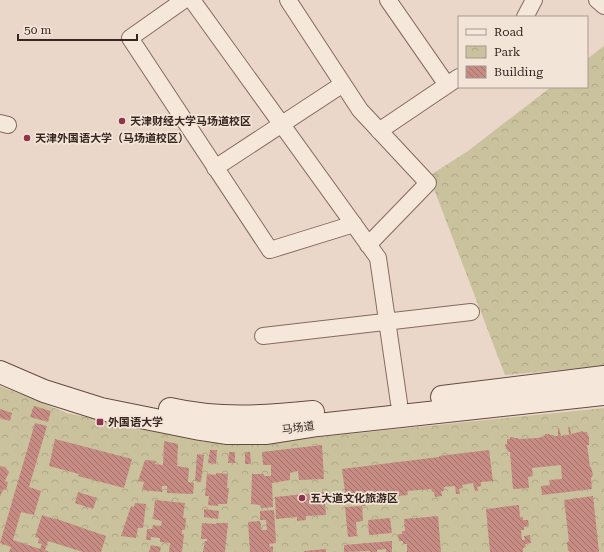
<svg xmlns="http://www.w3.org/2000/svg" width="604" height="552" viewBox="0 0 604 552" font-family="'Roboto Serif','Noto Sans SC',serif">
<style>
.park{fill:url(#park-crowns)}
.building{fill:url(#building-back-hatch)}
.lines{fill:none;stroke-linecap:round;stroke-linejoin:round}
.street-casing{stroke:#86695f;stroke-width:18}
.secondary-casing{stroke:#684a42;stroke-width:24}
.street{stroke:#f6e7db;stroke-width:16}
.secondary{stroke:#f6e7db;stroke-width:22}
.poi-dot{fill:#90344e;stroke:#f3e4d8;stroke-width:1.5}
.labels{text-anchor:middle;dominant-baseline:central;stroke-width:3.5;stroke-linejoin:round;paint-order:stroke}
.poi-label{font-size:11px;font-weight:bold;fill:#382621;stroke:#f3e4d8;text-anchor:start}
.street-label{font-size:11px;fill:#382621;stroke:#f3e4d8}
</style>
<defs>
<pattern id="park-crowns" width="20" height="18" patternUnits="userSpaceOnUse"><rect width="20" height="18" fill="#c9c29d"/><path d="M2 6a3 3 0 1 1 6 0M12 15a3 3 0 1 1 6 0" fill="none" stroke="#ada787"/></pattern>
<pattern id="building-back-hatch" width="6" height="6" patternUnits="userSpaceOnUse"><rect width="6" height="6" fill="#c68b82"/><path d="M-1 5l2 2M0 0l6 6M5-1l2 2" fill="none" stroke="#a2716a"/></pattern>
</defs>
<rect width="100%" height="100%" fill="#ebd7c9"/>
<!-- park -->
<path class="park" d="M604,46V366L505,375L429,176L468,151L551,87H587V59Z
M0,386L67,413L205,442L262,443L604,408V552H0Z"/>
<!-- building -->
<path class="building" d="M34,406L51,411L48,422L30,417Z
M0,409L12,413L10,421L0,418Z
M35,423L47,426L29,487L41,491L34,515L21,512L13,540L40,549L42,544L38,543L39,538L35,537L42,515L54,519V518L106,536L101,552H83L48,541L45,550L49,552H9L11,547L0,543Z
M568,427H570L571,434L583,431V432H587L588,436H589V445H587L590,467H591L593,475L591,478L592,489L542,495L541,486L550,485L549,480L562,479L561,465L532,468L533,476L528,477L529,488L513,489L510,452H508L507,449H506L505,444H507V439H510V437H513L514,438H518V439L538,438L545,436V434H549L550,435H554V436H558V428H559L561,436L569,435Z
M55,439L132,459L124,488L78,476L79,474L49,466Z
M164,441L178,444L177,466L189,468L188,482L194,483L193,494L167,493V486H162V492L142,490L144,482L138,481L145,460L156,461L155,464L163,465Z
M322,445L324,479L299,480L298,471L290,473V480L272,483L273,507L261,508L260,505L251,504L252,474H264V476H271V465H263L262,452Z
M210,450H217L216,464L208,463Z
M489,450L493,481L481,482V486L477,487L478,491H475L473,483L462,485L463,488L459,489L460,494H456L455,486L444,487V491H441L442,496L435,497L434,492H432L431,489L407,491L408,495L398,496L395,497L394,493L384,494L385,503H381L380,499H377V495L365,497L366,506H362L361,501L356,502L355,498L346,499L342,469L439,457V456Z
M229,452H235V463H228Z
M245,452H250L251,464H245Z
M197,454L204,455L201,482L195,481Z
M0,466L5,467L9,472L5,481L8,482L6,490L3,489L0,497Z
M216,473L228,474L227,488H229L227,504H218V506L208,505L209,496H205L207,474L216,475Z
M78,492L97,498L93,509L75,503Z
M324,492L326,515L306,516V520L297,521V517L276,519L275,497Z
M593,496L599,552H570L568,550L567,542L569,541L564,500Z
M155,500L185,503L183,518H186L185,530H182V534H184L182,552H169L170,543L160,542V538L151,537V540H146L147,529H152L153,525L161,526L162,521L153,519Z
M135,503L146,504L143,528H138L136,538L121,536L131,506L134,507Z
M519,505L520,517H523V520H528L529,526L524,527V530H521L522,540H525L524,536L530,535L531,543L525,544L526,547L523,548V552H490L486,509Z
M362,506L363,521L356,522L357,536L348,537L345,507Z
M204,509L219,511L218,519L204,517Z
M274,510L276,543L269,544L270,547L273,546V552H250L248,522L260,521L262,530H267L266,520H260V511Z
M438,516L441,552H407V544H403V541H399L398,534H402V531H405L404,519Z
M390,518L392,533L369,535L368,520Z
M202,523L216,524V523H228L225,552H203L205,541H207V539H201Z
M392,541V552H386V549L377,550V552H370V551L344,552V545Z
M151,545L161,547L160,552H149Z
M326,549V552H304V551Z"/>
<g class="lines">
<defs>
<path id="street" d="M184,0L130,38L270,250L354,224
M192,0L378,258L399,403
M288,0L360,110L428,183L368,245
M388,0L447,85
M597,0L604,6
M525,17L534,0
M0,123L8,125
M379,131L459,77
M215,168L343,84
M263,336L471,312"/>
<path id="secondary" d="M0,372L44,391L101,409L200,429L226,433H267L318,425L604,394
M442,397L604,377
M170,409C217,420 266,417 313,412"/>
</defs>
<!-- street casing -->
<use href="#street" class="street-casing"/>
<!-- secondary casing -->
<use href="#secondary" class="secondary-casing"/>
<!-- street -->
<use href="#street" class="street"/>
<!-- secondary -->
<use href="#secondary" class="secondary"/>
</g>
<!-- markers -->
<g class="poi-dot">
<circle cx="122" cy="121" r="4"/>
<circle cx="27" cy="138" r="4"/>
<rect x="96" y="418" width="8" height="8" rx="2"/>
<circle cx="302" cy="498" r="4"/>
</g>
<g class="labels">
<!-- poi labels -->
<g class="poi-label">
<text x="130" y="121">天津财经大学马场道校区</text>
<text x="35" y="138">天津外国语大学（马场道校区）</text>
<text x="108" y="422">外国语大学</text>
<text x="310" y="498">五大道文化旅游区</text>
</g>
<!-- street labels -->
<g class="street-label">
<text transform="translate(298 428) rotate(-8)">马场道</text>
</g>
</g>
<!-- legend -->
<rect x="458" y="16" width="130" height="72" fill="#f3e4d8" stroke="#a8988f"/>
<rect x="466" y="29" width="20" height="6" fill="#f6e7db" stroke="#a8988f"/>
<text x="494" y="36" font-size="12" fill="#382621">Road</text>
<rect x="466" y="46" width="20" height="12" fill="url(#park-crowns)" stroke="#a8988f"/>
<text x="494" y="56" font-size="12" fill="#382621">Park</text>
<rect x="466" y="66" width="20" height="12" fill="url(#building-back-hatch)" stroke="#a8988f"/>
<text x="494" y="76" font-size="12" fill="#382621">Building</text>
<!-- scale -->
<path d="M18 34v6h119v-6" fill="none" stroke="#382621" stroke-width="2"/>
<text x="24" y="34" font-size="12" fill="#382621" stroke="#f3e4d8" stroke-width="3" paint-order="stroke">50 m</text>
</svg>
